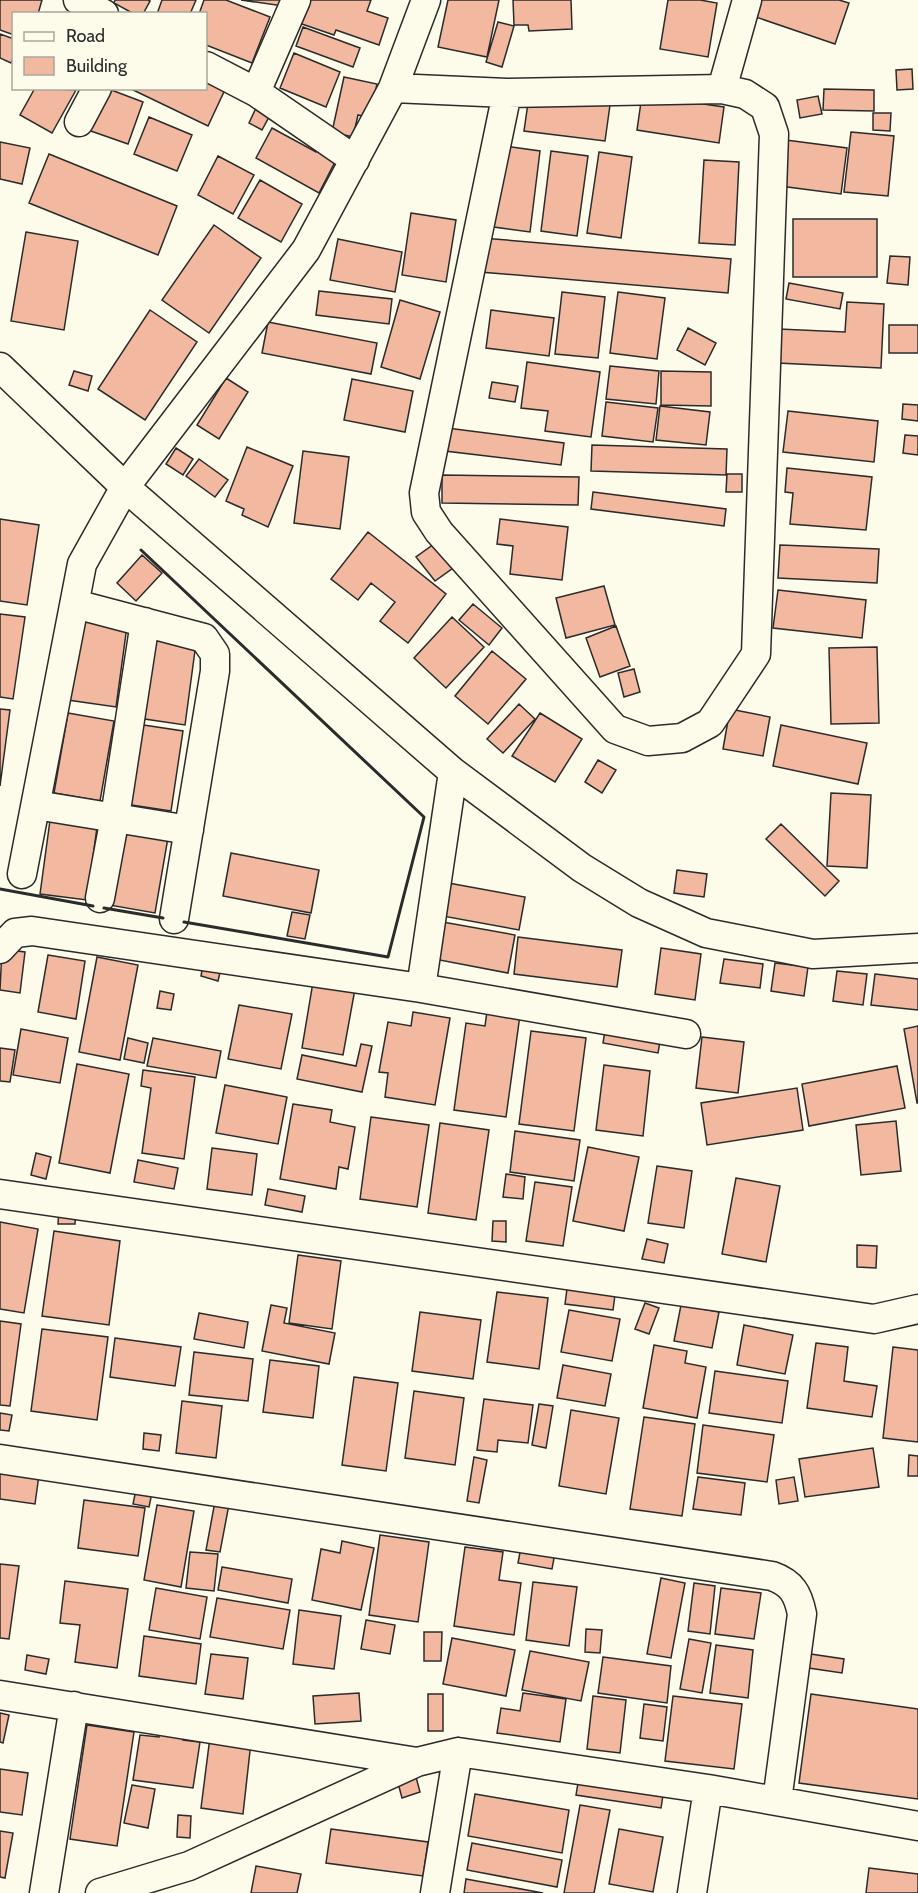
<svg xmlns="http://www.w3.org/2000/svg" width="918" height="1893" viewBox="0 0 918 1893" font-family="Cabin,sans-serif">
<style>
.building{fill:#f2b8a0;stroke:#2b2b2b;stroke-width:1.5}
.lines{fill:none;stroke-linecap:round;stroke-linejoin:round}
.minor-casing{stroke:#2b2b2b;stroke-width:31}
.minor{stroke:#fdfbea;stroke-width:28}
.wall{stroke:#2b2b2b;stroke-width:3}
</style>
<rect width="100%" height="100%" fill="#fdfbea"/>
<!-- building -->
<path class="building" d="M0,0H42L38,14H14V35L0,30Z
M115,0H148L150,1L143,14H134L114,3Z
M162,0H196L190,14H157Z
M204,0H226L270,17L252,63L206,45V14H199Z
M241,0H284L283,6Z
M307,0H371L367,11L388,18L379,45L336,30L334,35L299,23Z
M448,0H499L487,57L438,47Z
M513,0H571L572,29L529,31L528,25H514Z
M668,0H700L717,3L708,57L660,49Z
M748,0H839L849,3L835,44L744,13Z
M498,22L514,26L502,67L486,62Z
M303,27L360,48L353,67L296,46Z
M0,34L14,39V56L11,63L0,58Z
M294,53L340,72L326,107L280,88Z
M912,69L913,89L897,90L896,70Z
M206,70L229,81L208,126L129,88H206Z
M344,77L377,84L370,118L358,115L353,137L332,132Z
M35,88L76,90L52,133L20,115Z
M106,88L143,102L128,144L88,130Z
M824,89L874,90V111L823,110Z
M642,95L724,107L719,143L637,130Z
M529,96L610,105L605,141L524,131Z
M818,96L822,114L800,118L797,100Z
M256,108L270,115L262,130L249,123Z
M873,113H891L890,131L873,130Z
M149,117L192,135L177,171L134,154Z
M272,128L316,152L320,144L339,154L319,193L256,158Z
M851,132L894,136L888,196L844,192Z
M786,140L847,148L841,194L780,186Z
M0,142L30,148L22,184L0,179Z
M504,146L540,151L530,232L494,227Z
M551,151L588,156L577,236L541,231Z
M599,152L632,157L621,238L587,233Z
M49,154L177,206L158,255L29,203Z
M218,156L254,175L233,214L198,195Z
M704,160L739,162L735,245L699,243Z
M260,180L302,204L281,242L238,218Z
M411,213L456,220L446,282L402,275Z
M793,219H877V277H793Z
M214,225L261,258L209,333L162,300Z
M26,232L78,241L64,330L11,321Z
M482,238L731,259L728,293L480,272Z
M338,239L402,252L395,292L330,280Z
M890,256L910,257L908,285L887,283Z
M789,283L843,293L840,309L786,299Z
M319,291L392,299L389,324L316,315Z
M562,292L605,297L598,358L555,354Z
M618,292L665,298L657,359L610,353Z
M400,300L440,312L420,379L381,367Z
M847,302L884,304L881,368L777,363L779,329L845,332Z
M150,310L197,342L145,420L98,389Z
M491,310L554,318L549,356L486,348Z
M268,322L377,343L371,374L262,353Z
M889,325H918V353H889Z
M688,328L716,343L705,365L677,350Z
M527,362L600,372L591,437L545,431L548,411L521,408Z
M610,366L659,371L656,404L606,399Z
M74,371L92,376L88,391L69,385Z
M661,371L711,372V406L661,405Z
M226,378L248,392L219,439L197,425Z
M352,379L413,391L405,432L344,420Z
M492,382L518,386L515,402L489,398Z
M606,402L658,408L653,442L602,436Z
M903,404L918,405V421L902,419Z
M660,406L710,412L706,445L656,440Z
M788,411L878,421L874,462L783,452Z
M447,428L564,443L561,465L445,451Z
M905,435L918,436V455L903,453Z
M592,445L727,449L726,475L591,471Z
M247,447L293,466L268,527L242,515L244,509L226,501Z
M176,448L193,459L183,475L166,464Z
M303,451L349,457L340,529L294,523Z
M199,459L228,480L215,497L186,476Z
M787,468L872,477L866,530L790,524L793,493L785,492Z
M727,474H742V492H726Z
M442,475L579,477L578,505L442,503Z
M593,492L726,509L724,526L591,509Z
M0,519L39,525L27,605L0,601Z
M500,519L568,527L562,580L510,574L513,546L497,544Z
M368,532L446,594L408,643L380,621L395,602L371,583L358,600L331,579Z
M434,544L453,568L435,581L416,557Z
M780,545L879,549L877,583L778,578Z
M142,555L162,573L136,601L117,583Z
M604,586L615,625L566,638L556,598Z
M778,590L866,600L862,638L773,628Z
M473,604L502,628L489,645L459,620Z
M0,614L25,617L13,699L0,697Z
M452,617L484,647L446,688L414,658Z
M80,620L127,626L116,707L68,700Z
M616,626L630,666L600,677L586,638Z
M149,637L196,643L185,725L138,718Z
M877,647L879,723L831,724L829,648Z
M492,651L526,679L488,724L455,696Z
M634,669L640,692L624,697L618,673Z
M519,704L535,719L503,753L487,739Z
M0,709L10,710L0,786Z
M730,709L770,717L763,756L723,749Z
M68,713L114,721L100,801L54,793Z
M540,713L582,739L555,782L512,756Z
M137,724L183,731L171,811L125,804Z
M781,725L867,743L858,784L773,766Z
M598,760L616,770L602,793L585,782Z
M831,793L871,795L867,868L827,866Z
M51,813L98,820L87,900L40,894Z
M781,824L839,881L825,896L766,839Z
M123,825L169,832L155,913L109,905Z
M231,853L319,870L311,913L223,896Z
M677,870L707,874L704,897L674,893Z
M443,882L525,897L519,930L437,915Z
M292,912L310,915L305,939L287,936Z
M437,921L515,935L508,973L429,958Z
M518,937L622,950L617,987L514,974Z
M661,948L701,954L695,1000L655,994Z
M2,949L25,952L20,993L0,990Z
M48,955L85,961L76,1019L38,1012Z
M97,957L138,965L120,1060L79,1052Z
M204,959L222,964L218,981L201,976Z
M724,959L763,964L760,988L720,983Z
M775,963L808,967L804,996L771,991Z
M837,971L867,974L863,1005L833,1001Z
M875,974L918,979V1010L871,1005Z
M313,982L355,989L343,1055L302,1048Z
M160,991L174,994L171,1010L157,1008Z
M239,1005L292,1014L281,1069L228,1059Z
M487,1011L520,1015L506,1117L454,1110L466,1023L485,1026Z
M413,1012L450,1018L435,1105L385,1097L388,1073L379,1072L388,1022L411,1026Z
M606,1025L661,1036L658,1053L603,1043Z
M918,1026V1103H917L904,1029Z
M21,1029L68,1038L60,1083L13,1075Z
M531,1031L586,1038L574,1131L519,1124Z
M702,1037L744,1042L738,1093L696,1088Z
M128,1038L148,1043L144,1063L124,1059Z
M153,1038L221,1051L216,1078L147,1066Z
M361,1044L372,1046L362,1092L297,1079L302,1055L356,1066Z
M0,1048L15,1050L10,1082L0,1081Z
M77,1064L129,1074L110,1173L59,1163Z
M604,1065L650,1071L643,1136L596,1130Z
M897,1066L905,1108L809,1126L802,1084Z
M143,1070L195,1077L184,1159L142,1153L151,1088L141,1086Z
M225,1085L287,1097L278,1144L216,1133Z
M797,1088L803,1130L707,1145L701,1103Z
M293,1104L332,1110L330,1122L355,1127L348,1169L339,1167L336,1189L280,1179Z
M371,1117L429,1125L417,1207L360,1199Z
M896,1121L901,1171L861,1175L856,1125Z
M440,1123L489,1130L476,1220L428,1213Z
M515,1131L580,1140L574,1181L510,1172Z
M588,1147L639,1157L624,1231L573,1221Z
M212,1148L257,1154L252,1195L207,1189Z
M36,1153L51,1157L46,1179L31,1175Z
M138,1160L178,1168L174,1189L134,1182Z
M657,1166L692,1171L684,1228L648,1223Z
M506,1174L525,1177L523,1199L503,1197Z
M736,1178L780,1186L766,1262L722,1254Z
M535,1182L572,1187L563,1246L526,1241Z
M268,1189L305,1196L302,1212L265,1205Z
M59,1207L76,1208L75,1224H58Z
M493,1221H506V1242L492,1241Z
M0,1222L38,1229L24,1313L0,1309Z
M54,1231L120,1241L109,1325L42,1316Z
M647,1239L668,1244L664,1263L642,1259Z
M857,1245L877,1246L876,1268L857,1267Z
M298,1255L341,1261L332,1329L289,1323Z
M567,1289L615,1295L613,1310L565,1304Z
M497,1292L548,1298L539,1369L487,1362Z
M645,1303L659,1308L649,1334L635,1329Z
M271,1305L287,1308L284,1323L335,1333L329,1364L262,1351Z
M681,1305L719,1312L712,1348L674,1341Z
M569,1310L620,1319L612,1361L561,1352Z
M420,1312L481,1320L473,1379L412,1371Z
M199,1313L248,1322L244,1348L194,1339Z
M0,1321L21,1324L10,1406L0,1405Z
M744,1325L793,1335L785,1374L737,1365Z
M42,1329L108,1337L97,1420L31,1411Z
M115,1338L181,1347L175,1386L110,1377Z
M816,1343L848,1347L844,1381L877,1386L872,1417L807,1408Z
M654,1345L687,1351L685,1363L706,1367L697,1418L643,1408Z
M893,1347L918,1350V1442L883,1438Z
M194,1352L253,1359L248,1401L189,1395Z
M270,1360L319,1366L313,1418L263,1412Z
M563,1365L611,1374L605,1406L557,1398Z
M715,1371L788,1381L782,1423L709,1413Z
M354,1377L398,1383L386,1471L342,1465Z
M414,1391L464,1398L455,1465L405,1458Z
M484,1399L533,1405L528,1443L498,1440L497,1452L477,1450Z
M182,1401L222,1406L216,1458L176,1453Z
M539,1404L553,1406L546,1448L532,1445Z
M571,1410L619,1418L606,1494L559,1486Z
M0,1413L12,1415L9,1431L0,1430Z
M644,1417L695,1424L682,1516L630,1509Z
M703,1425L774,1435L767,1482L697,1473Z
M144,1433L161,1435L159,1451L143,1449Z
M873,1448L879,1487L805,1497L799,1459Z
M909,1455L918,1456V1476H908Z
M474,1457L487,1460L479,1503L467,1501Z
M0,1469L39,1475L35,1504L0,1499Z
M698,1477L745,1483L741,1515L693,1509Z
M794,1477L798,1501L779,1504L776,1480Z
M137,1485L153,1488L149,1507L133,1504Z
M216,1496L230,1499L220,1552L206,1550Z
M84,1500L145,1508L138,1556L78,1548Z
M157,1505L194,1511L181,1587L144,1580Z
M380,1535L429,1542L418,1622L369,1615Z
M342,1541L374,1548L361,1610L312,1600L321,1549L340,1553Z
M465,1547L503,1552L499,1580L521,1583L514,1635L454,1626Z
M521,1547L555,1553L552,1569L518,1563Z
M190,1552L218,1554L214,1591L186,1588Z
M0,1564L19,1566L9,1639L0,1638Z
M222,1567L292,1579L288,1603L218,1590Z
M661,1578L685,1583L671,1658L647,1654Z
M65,1581L128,1589L117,1668L75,1662L80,1625L60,1623Z
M533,1582L577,1587L569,1646L526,1640Z
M694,1583L715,1586L710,1634L688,1631Z
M156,1588L207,1597L200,1639L149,1630Z
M721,1588L761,1593L754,1639L715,1634Z
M217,1598L290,1610L283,1649L210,1637Z
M299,1610L341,1616L334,1669L293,1664Z
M366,1620L395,1625L390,1654L361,1649Z
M586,1629L602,1630L600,1653L585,1652Z
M424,1632H442L441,1661H424Z
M144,1636L201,1644L196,1684L139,1676Z
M452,1638L515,1650L506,1696L443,1684Z
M689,1639L711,1643L702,1693L680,1689Z
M716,1645L753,1650L748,1698L710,1693Z
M530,1651L589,1662L581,1701L522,1690Z
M804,1653L844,1659L842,1673L802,1667Z
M211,1654L248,1658L243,1699L205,1694Z
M27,1655L49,1659L46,1674L25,1670Z
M603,1657L671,1666L667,1703L598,1693Z
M359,1693L361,1721L315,1724L313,1696Z
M523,1693L566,1699L560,1742L497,1733L501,1708L520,1711Z
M428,1694H443V1731H428Z
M811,1694L918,1709V1799L799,1783Z
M593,1696L626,1700L620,1753L587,1749Z
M673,1696L742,1704L734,1769L665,1761Z
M644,1704L667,1707L663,1741L640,1738Z
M0,1713L9,1715L3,1743L0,1742Z
M161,1724L184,1727L183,1740L200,1742L193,1788L133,1780L140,1735L159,1737Z
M87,1725L134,1732L117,1846L70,1839Z
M210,1737L251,1742L243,1814L201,1808Z
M0,1769L28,1773L22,1815L0,1812Z
M416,1777L420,1792L402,1798L398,1783Z
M579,1777L664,1789L661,1808L576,1795Z
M132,1785L155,1789L148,1828L124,1823Z
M475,1794L569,1810L562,1853L468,1836Z
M580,1805L610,1810L594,1893H564Z
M178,1815L191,1816L190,1838L177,1837Z
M331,1829L428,1842L423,1876L326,1863Z
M619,1829L663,1837L653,1892L609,1884Z
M0,1831L13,1833L5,1878L0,1877Z
M472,1843L562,1860L557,1887L467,1870Z
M256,1866L301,1874L297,1893H251Z
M869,1868L918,1874V1893H866Z
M466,1879L543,1893H464Z"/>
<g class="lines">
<defs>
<path id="minor" d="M78,0L104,14
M206,66L256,92L355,160
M393,88L507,93L722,89L745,94L765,107L774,134L756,654L710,723L682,738L648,741L615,729L439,532L426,512L424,493L507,93
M722,89L747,0
M256,92L296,0
M79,122L97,88
M0,367L125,487L453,772L582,868L639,903L706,933L813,954L918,948
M75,604L204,638L215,654V671L174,919
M36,805L189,830
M22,874L82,564L125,487L306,250L393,88L426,0
M100,898L115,817L145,622
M0,949L15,933L32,931L421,988L686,1034
M421,988L453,772
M0,1194L874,1319L918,1309
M0,1459L772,1576C792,1583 798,1594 802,1614L777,1801
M0,1695L417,1762L458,1752L708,1789L918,1826
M44,1893L74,1706
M100,1893L189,1866L417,1762
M435,1893L458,1752
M692,1893L708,1789"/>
</defs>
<!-- minor casing -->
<use href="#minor" class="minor-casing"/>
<!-- minor -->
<use href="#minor" class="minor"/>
<!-- wall -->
<path class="wall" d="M141,550L424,817L388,957L184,922
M0,889L93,906
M104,908L163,918"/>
</g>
<!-- legend -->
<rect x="12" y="12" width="195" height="78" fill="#fdfbea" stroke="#a9a89e" stroke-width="1.5"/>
<rect x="24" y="32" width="30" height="9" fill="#fdfbea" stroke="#a9a89e" stroke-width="1.5"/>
<text x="66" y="42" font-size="18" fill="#2b2b2b">Road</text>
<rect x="24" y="57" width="30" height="18" fill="#f2b8a0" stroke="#a9a89e" stroke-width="1.5"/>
<text x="66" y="72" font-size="18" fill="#2b2b2b">Building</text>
</svg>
